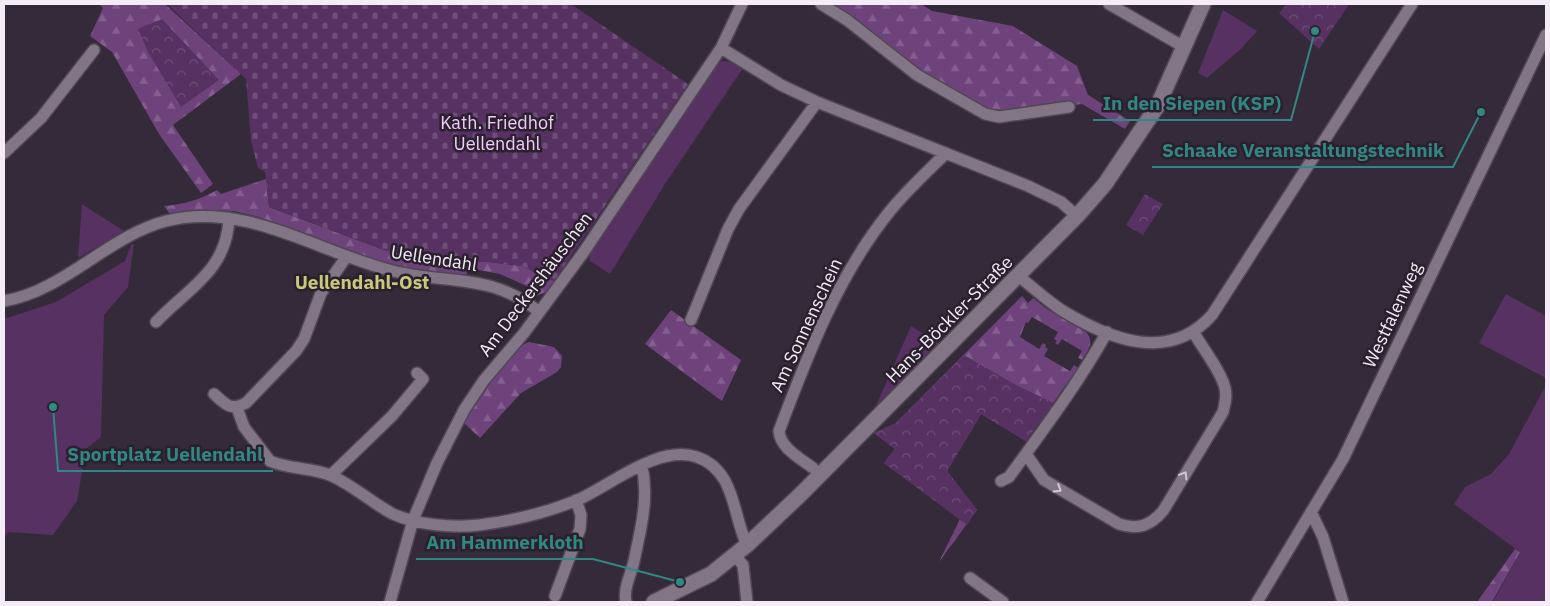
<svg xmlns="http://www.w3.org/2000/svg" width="1550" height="606" viewBox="0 0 1550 606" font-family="'IBM Plex Sans',sans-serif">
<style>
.green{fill:#563162}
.forest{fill:url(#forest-firs)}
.cemetery{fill:url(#cemetery-stones)}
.park{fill:url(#park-crowns)}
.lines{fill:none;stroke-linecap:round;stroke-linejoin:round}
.street-casing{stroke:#504754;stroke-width:14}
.secondary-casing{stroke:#504754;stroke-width:18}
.street{stroke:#827586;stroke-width:11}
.secondary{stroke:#827586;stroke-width:15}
.oneway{stroke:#d2c9d5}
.labels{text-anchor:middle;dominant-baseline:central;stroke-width:5;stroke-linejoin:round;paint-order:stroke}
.park-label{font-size:18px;fill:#f2ccff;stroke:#2b202e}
.street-label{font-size:18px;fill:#f4edf7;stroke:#2b202e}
.neighbourhood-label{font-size:19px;font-weight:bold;fill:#cac97b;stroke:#2b202e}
.leader{fill:none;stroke:#318883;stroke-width:2}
.callout-dot{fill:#318883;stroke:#2b202e;stroke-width:2}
.callout-label{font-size:19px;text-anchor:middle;font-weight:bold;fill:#318883;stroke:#2b202e;stroke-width:5;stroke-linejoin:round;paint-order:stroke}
</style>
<defs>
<pattern id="forest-firs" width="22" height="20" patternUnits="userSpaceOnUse" patternTransform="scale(1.25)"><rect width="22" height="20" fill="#6e437c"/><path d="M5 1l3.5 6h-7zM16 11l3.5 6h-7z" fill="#835e8f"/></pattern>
<pattern id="cemetery-stones" width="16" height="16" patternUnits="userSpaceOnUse" patternTransform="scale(1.25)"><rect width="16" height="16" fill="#563162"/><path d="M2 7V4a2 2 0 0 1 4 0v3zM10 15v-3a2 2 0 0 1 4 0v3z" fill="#6f4f79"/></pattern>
<pattern id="park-crowns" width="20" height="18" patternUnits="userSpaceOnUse" patternTransform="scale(1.25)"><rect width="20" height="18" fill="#563162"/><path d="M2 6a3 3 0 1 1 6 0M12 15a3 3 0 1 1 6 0" fill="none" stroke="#6f4f79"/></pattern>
</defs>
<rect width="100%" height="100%" fill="#352a39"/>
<!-- green -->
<path class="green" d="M1223,10L1257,31L1242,48L1207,78L1198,73Z
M722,61L733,62L743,68L665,184L610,274L590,261L589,254L716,66Z
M82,204L124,231L78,258Z
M134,244L128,287L104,315L101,437L86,449L77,501L53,535L8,532L4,537V319L56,302L125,261L131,245Z
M1506,294L1546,316V378L1479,343Z
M911,326L939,344L875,408Z
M1546,385V602H1493L1520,552L1454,504L1465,487L1491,474L1509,454Z"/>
<!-- forest -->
<path class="forest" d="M99,4H165L241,74L173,125L213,184L201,193L159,134L112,52L90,36L103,8Z
M825,4H921L932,11L1013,26L1077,66L1088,95L1130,121L1125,129L1082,104L993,115L925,77Z
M266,179L269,207L384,250L421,259L488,262L522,266L554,281L548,291L534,297L528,295L531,288L500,274L468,268L466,276L393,266L259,217L234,211L195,210L170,214L164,206C185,204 199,200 217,190L221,194Z
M1022,296L1028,303L1033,298L1047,309L1086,332C1095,342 1088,350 1082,360L1078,358L1082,351L1062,339L1058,345L1055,343L1057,341L1054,339L1058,332L1032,317L1028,323L1026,322L1020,337L1039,349L1043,343L1046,345L1045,347L1048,349L1044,356L1070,371L1074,365L1078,368L1026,441L981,414L947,471L977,510L939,562L960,519L884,463L895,449L874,433L896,423Z
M671,310L741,360L722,401L645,344Z
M529,342L554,347L562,356L561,367L557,372L521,393L480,438L464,423C476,403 508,349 529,342Z
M1515,549L1520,552L1492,602H1477Z"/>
<!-- cemetery -->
<path class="cemetery" d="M167,4H571L688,84L554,281L522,266L488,262L421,259L384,250L269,207L265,172L258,168L251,141L246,79Z"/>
<!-- park -->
<path class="park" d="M1287,4H1349L1319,49L1279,13Z
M162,19L219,80L181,107L148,52L138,29Z
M1145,194L1163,204L1143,235L1126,225Z
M964,355L1016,385L1054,403L1026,441L981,414L947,471L977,510L967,525L884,463L895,449L874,433L896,423Z"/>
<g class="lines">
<defs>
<path id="street" d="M821,4L847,20L917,75L985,114L999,117L1069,107
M1109,4L1184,47
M721,48L781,85L817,102L1028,186L1061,202L1077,216
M4,153L41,118L94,50
M1018,276C1033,287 1047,301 1063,311C1111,340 1169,363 1212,315L1412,4
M4,301C64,291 108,236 166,221C244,201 316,251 389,270C445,285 492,272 539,312
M691,320L728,229L739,209L817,102
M156,322C188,288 227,271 229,218
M214,394C226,405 231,411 246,403L296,351L304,339L321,293L347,256
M237,408L244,427L270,461C290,470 313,467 332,476C354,486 372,503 393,514C417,525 454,528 479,525C511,521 545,513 575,501C609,487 657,444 697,457C736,471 732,514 747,545
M1026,454L1044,480L1119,524C1138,530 1150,526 1163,511L1223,412C1225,404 1227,396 1225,388C1221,371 1203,349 1194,333
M813,468C800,458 780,448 779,431C808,354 838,275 890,211C907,190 927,172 946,153
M331,475L392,416L423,379L417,373
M1001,481L1009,477C1043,430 1078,384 1107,332
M1311,512L1323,537L1343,602
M735,556L743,565L747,602
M970,578L1003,602
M555,596L580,529L581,515L576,500
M390,602L413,520L437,463L464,410L484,380L524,333L583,253L721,48L742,4
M626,602C623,588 631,575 634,561C641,528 649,498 642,466
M1257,602L1343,459L1546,35"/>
<path id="secondary" d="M654,602L711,574L747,545L801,494L1077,216L1105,184L1158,105L1203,4"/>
</defs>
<!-- street casing -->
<use href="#street" class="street-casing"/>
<!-- secondary casing -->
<use href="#secondary" class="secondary-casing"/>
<!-- street -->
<use href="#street" class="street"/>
<!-- secondary -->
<use href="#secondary" class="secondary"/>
</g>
<!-- one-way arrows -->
<defs><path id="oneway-chevron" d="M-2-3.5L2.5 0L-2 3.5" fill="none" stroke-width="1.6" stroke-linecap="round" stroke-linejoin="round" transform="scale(1.25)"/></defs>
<g class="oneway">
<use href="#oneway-chevron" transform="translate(1184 475) rotate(-59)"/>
<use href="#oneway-chevron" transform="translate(1058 489) rotate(32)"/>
</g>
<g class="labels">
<!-- park labels -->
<g class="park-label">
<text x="497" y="122">Kath. Friedhof<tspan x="497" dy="21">Uellendahl</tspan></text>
</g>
<!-- street labels -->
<g class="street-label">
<text transform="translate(434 258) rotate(9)">Uellendahl</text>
<text transform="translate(535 284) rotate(-53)">Am Deckershäuschen</text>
<text transform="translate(1392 315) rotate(-65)">Westfalenweg</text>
<text transform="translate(949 319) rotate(-45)">Hans-Böckler-Straße</text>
<text transform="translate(806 325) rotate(-65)">Am Sonnenschein</text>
</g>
<!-- neighbourhood labels -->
<g class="neighbourhood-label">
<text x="362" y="282">Uellendahl-Ost</text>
</g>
</g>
<!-- callouts -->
<path class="leader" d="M1315 31L1291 120H1093M1481 112L1453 167H1152M53 407L58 471H273M680 582L593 559H416"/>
<g class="callout-dot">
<circle cx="1315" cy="31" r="5"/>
<circle cx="1481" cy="112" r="5"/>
<circle cx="53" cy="407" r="5"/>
<circle cx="680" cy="582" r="5"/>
</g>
<g class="callout-label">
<text x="1192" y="110">In den Siepen (KSP)</text>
<text x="1303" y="157">Schaake Veranstaltungstechnik</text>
<text x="165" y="461">Sportplatz Uellendahl</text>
<text x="505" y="549">Am Hammerkloth</text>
</g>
<!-- border -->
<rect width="1550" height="606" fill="none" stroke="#f4edf7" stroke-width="10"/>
</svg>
